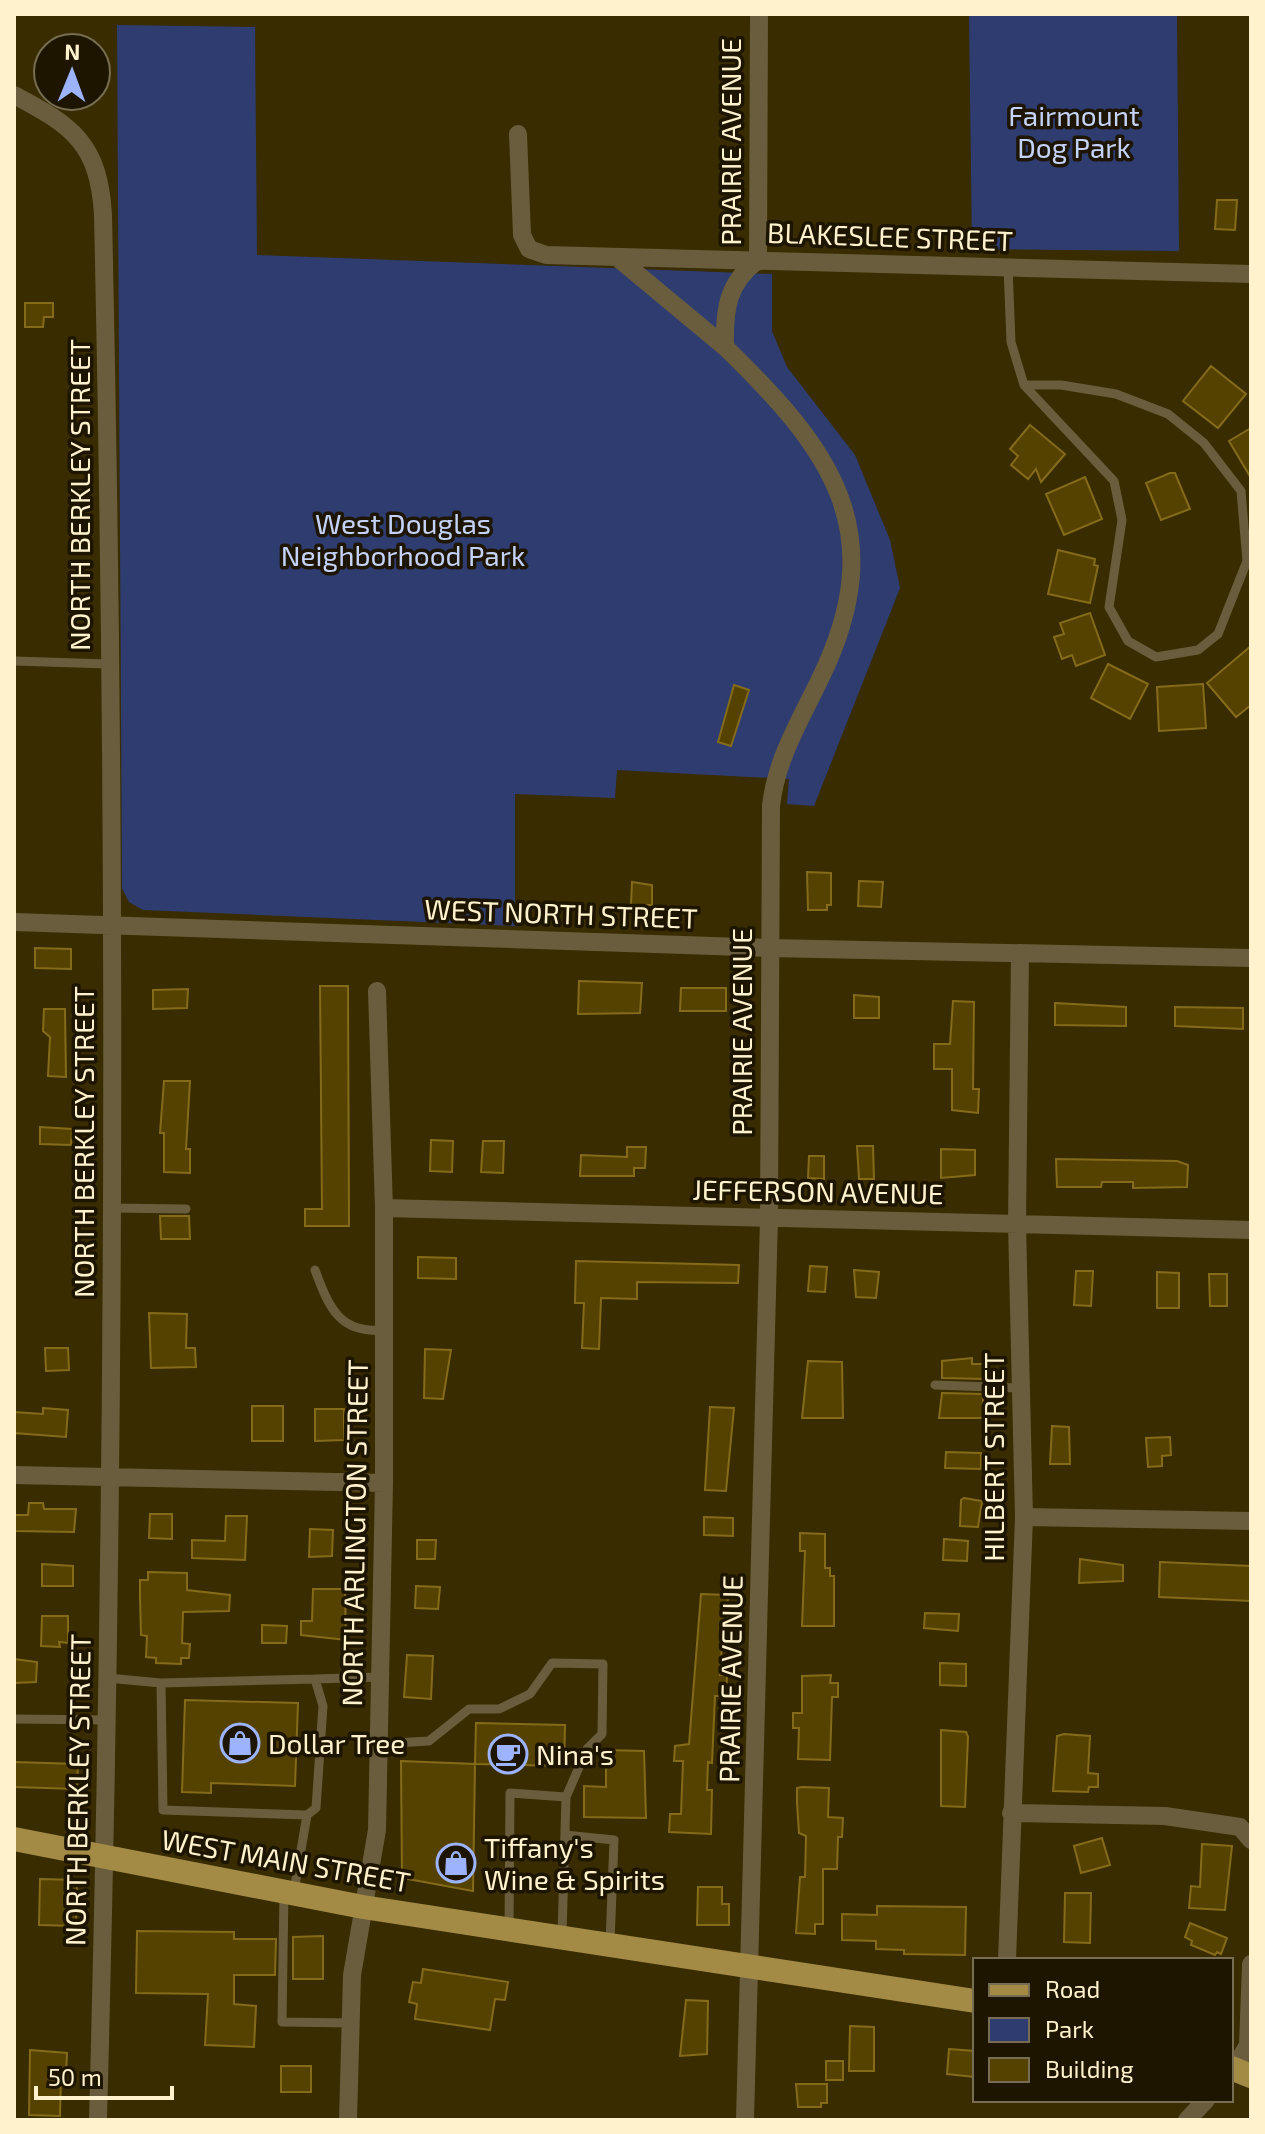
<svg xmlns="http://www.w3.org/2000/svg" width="1265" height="2134" viewBox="0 0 1265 2134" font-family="'Exo 2',sans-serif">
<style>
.green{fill:#2e3c70}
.building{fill:#554200;stroke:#846b1a;stroke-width:2}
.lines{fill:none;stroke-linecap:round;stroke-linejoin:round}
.lane{stroke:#695d3d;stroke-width:9}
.street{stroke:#695d3d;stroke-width:18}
.primary{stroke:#a38b46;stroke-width:24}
.labels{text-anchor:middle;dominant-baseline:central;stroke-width:7;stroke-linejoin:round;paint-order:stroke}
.park-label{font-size:28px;fill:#c5d3fa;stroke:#1d1500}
.street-label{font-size:28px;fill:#fff2cd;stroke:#1d1500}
.poi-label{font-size:28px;fill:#fff2cd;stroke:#1d1500;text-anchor:start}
</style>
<rect width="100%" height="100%" fill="#392c01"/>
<!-- green -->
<path class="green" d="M969,14H1177L1179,251L972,249Z
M117,25L255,27L257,255L772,274V331L787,367L855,455L890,540L900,588L814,806L787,804L789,779L617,770L615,798L515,794V926L143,910L129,902L122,888Z"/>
<!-- building -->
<path class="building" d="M1217,200H1237L1235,230L1215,229Z
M25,303H53V317H44L43,327H25Z
M1211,366L1246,394L1218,428L1183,401Z
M1030,425L1065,454L1041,482L1036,469L1028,479L1011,465L1018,456L1010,449Z
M1251,428V478L1229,441Z
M1170,473H1175L1190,509L1161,520L1146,483Z
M1085,477L1102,519L1064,535L1046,494Z
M1058,550L1095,559L1094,565L1098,566L1090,603L1048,594Z
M1090,613L1105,655L1076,666L1072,655L1062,659L1054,637L1064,634L1060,623Z
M1251,646V705L1236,717L1207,683Z
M1108,664L1148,684L1130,719L1091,698Z
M1203,684L1206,728L1159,731L1157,687Z
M734,685L749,690L731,746L718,742Z
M807,872L831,873V905H827V910H808Z
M859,881L883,882L881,907L858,906Z
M632,882L652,885V905H631Z
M35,948L71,949V969L35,968Z
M579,981L642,983L640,1013L578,1014Z
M320,986H348L349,1226H305V1209H322Z
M681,988H726V1011H680Z
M188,989L187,1008L153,1009V990Z
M854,995L879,997V1018H854Z
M953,1001L974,1002L973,1089H979L978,1113L952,1110V1069H934V1044H950Z
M1055,1003L1126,1007V1026L1055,1025Z
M1175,1007L1243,1008V1029L1175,1026Z
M44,1009H65L66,1077L48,1076L50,1037L43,1031Z
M164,1081H190L186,1149H190V1173L164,1172V1133H160Z
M40,1127L72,1129L71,1145L40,1144Z
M431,1140L453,1141L452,1172L430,1171Z
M483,1141H504L503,1173L481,1172Z
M857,1146H873L874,1179H859Z
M627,1147H646L645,1168H634V1176H580L581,1155L627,1157Z
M941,1149L975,1150V1175L941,1178Z
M809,1156H824V1179L808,1178Z
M1056,1159L1177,1161L1188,1165L1187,1187L1133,1188V1182H1102L1101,1187H1057Z
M160,1216H189L190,1239H161Z
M418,1257L456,1258V1279L418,1278Z
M576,1261L739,1265L738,1283L637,1282V1299L601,1298L599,1349L582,1348L584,1303H575Z
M810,1266L827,1267L825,1292L808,1291Z
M854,1270L879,1272L876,1298L856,1297Z
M1076,1271H1093L1091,1306L1074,1305Z
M1157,1272L1179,1273V1308H1157Z
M1209,1274H1227V1306H1210Z
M149,1313L187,1314L186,1348H195L196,1367L151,1368Z
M45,1348H68L69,1370L46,1371Z
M425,1349L451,1350L443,1399L424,1398Z
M972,1358V1364H986L985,1379L942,1378V1361Z
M808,1361L842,1362L843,1418H802Z
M942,1393L983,1394V1418H939Z
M252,1406H283V1441H252Z
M710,1407L734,1408L726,1491L705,1490Z
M43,1408L68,1410L66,1437L14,1433V1412L43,1414Z
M315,1409H344V1440L315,1441Z
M1052,1426L1069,1427L1070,1464H1050Z
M1170,1437L1171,1455L1162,1456V1466L1148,1467L1146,1438Z
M946,1452L981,1453V1469L945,1468Z
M964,1498L982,1501L978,1527L960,1526L961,1500Z
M29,1503H43L44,1509H76L74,1532L14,1531V1515H28Z
M150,1514H172V1539L149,1538Z
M226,1516H247L245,1560L192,1558V1540L225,1541Z
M704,1517L733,1518V1536L704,1535Z
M310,1529L333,1530L332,1556L309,1557Z
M800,1533L825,1534V1568H830V1576H834V1626H802L805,1551H800Z
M944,1539L968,1541L967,1561L943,1560Z
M417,1540H436L435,1559H417Z
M1080,1559L1123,1565V1581L1079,1583Z
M1160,1562L1251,1566V1601L1159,1597Z
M42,1564L73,1566V1586H42Z
M148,1572L187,1573V1590L230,1595L229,1611L183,1612L182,1643L190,1644L189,1658H181V1664L156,1663V1658L146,1657L147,1636L141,1635L140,1597V1580H148Z
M416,1586L440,1587L438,1609L415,1608Z
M313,1589H345L346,1640L301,1635V1621H312Z
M701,1594L728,1595L726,1644H722L720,1675H727L726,1696H715L712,1763L708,1762L707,1790H712L711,1834L669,1832L670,1814H681L683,1761H674L675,1746L689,1744Z
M925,1613L959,1614L958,1631L924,1628Z
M42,1616H68V1643L59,1642L60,1647L41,1646Z
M262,1625L287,1626L286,1643H262Z
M407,1655L433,1656L431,1699L404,1697Z
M14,1659L37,1662L36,1682L14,1683Z
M940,1663L966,1664V1686L940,1685Z
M831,1675L830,1683H838V1697H832L830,1760L798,1759L799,1728H793V1713H802V1676Z
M185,1700L298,1703L295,1786L211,1783V1793L182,1792Z
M476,1723L565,1725L564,1766L475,1764Z
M941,1730L966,1732L968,1737L965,1807L941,1806Z
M1064,1734L1090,1736L1088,1773L1098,1774V1787H1089L1088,1792L1053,1791L1057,1736Z
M606,1750L644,1751L646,1818L584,1817V1786L606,1787Z
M401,1761L475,1764L473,1891L402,1878Z
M14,1762L78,1764L77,1789L14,1787Z
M802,1787L829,1788L828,1817L843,1818L842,1837H838L837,1869H823V1924H815V1934L796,1933L800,1877H805L806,1836L799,1833L797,1803V1788Z
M1102,1838L1110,1865L1081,1873L1074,1846Z
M1202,1844L1232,1846L1225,1910L1189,1908L1191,1886L1200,1887Z
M40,1879L77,1880L76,1926L39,1925Z
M698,1887H722V1904H729V1925H697Z
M1065,1893H1091L1090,1943L1064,1942Z
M877,1906L966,1907L965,1955L904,1954V1950L876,1949V1941L842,1940V1914L877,1915Z
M1190,1923L1227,1938L1221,1954L1217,1952L1215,1955L1191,1945L1192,1941L1185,1937Z
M137,1931L234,1932V1939H276L275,1975H234V2004L256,2006L254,2047L205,2045L208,1994L136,1993Z
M323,1936V1979H293V1937Z
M423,1969L508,1982L505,2000L495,1999L490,2030L415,2019L417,2004L409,2002L413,1982L421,1983Z
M686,2000L708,2001L707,2054L680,2056Z
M850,2026L874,2027V2071H849Z
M949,2049L975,2051L974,2077L947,2074Z
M30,2050L67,2053L66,2074H61L60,2116L29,2115Z
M826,2061H843V2080H826Z
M281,2066H311V2092H281Z
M796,2084H827V2103H821V2107H798Z"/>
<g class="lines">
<!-- lane -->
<path class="lane" d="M1008,267L1011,342L1024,385L1114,481L1122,520L1109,607L1128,641L1156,657L1198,650L1218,634L1247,561L1241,491L1204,443L1168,414L1116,394L1061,385H1024
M14,661L108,664
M111,1208L186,1209
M315,1270C329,1308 340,1334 384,1330
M935,1385L1021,1388
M107,1678L161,1683L163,1810L307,1815L294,1891
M315,1679L380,1677
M161,1683L315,1679L323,1706L316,1808L307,1815
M14,1719L107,1720
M379,1744L429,1741L469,1709H499L530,1694L552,1663L603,1664L602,1734L587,1749L566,1797L562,1935
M565,1835L614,1840L610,1943
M284,1892L282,2022L351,2023
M509,1928L510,1793L566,1797"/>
<!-- street -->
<path class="street" d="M14,95C73,126 99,144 103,215C117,850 115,1485 98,2120
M518,134L522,235L529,249L546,255L1251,274
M618,258L725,347
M14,922L770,948L1251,958
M384,1208L1251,1230
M14,1475L384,1483
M1024,1517L1251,1521
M1011,1813L1165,1816L1240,1827L1251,1840
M1007,1960L1024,1517L1017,1224L1020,953
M1231,2074L1248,2045L1251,1964
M348,2120L352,1975L377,1830L384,1483V1208L377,991
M745,2120L769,1218L771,806C776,759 801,719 821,677C892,530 830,449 725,347C724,310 727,283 758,260L759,14
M1187,2120L1206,2100"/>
<!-- primary -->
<path class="primary" d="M14,1839L363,1907L975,2001
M1231,2068L1251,2076"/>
</g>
<!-- icons -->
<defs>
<symbol id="shop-ring" viewBox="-11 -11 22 22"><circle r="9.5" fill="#1d1500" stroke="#9db4fd" stroke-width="1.5"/><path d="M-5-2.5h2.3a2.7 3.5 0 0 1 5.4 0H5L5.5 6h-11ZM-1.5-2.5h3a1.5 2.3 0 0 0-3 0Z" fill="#9db4fd"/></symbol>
<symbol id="cafe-ring" viewBox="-11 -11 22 22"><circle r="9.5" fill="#1d1500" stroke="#9db4fd" stroke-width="1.5"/><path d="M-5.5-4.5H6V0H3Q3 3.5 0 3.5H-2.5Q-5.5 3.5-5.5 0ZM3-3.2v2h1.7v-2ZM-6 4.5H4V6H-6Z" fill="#9db4fd"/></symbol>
</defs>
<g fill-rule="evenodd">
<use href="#shop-ring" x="218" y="1721" width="44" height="44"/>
<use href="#cafe-ring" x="486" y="1732" width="44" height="44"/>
<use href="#shop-ring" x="434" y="1841" width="44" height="44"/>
</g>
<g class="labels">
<!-- park labels -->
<g class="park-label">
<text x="1074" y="115">Fairmount<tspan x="1074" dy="32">Dog Park</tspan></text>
<text x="403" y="523">West Douglas<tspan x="403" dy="32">Neighborhood Park</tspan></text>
</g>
<!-- street labels -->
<g class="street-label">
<text transform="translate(730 142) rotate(-90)">PRAIRIE AVENUE</text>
<text transform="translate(890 236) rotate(2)">BLAKESLEE STREET</text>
<text transform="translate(79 495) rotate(-90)">NORTH BERKLEY STREET</text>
<text transform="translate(561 913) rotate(2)">WEST NORTH STREET</text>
<text transform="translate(741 1032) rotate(-90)">PRAIRIE AVENUE</text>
<text transform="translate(83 1142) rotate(-90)">NORTH BERKLEY STREET</text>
<text transform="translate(818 1191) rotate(1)">JEFFERSON AVENUE</text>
<text transform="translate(993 1457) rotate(-90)">HILBERT STREET</text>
<text transform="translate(354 1533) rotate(-89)">NORTH ARLINGTON STREET</text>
<text transform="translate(730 1679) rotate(-89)">PRAIRIE AVENUE</text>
<text transform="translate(77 1790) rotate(-89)">NORTH BERKLEY STREET</text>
<text transform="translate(286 1860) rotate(10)">WEST MAIN STREET</text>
</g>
<!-- poi labels -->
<g class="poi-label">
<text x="268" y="1743">Dollar Tree</text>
<text x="536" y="1754">Nina's</text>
<text x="484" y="1847">Tiffany's<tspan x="484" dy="32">Wine &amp; Spirits</tspan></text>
</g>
</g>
<!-- border -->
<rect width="1265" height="2134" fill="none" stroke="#fff2cd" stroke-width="32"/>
<!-- legend -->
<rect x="973" y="1958" width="260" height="144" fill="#1d1500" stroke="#776d52" stroke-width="2"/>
<rect x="989" y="1984" width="40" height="12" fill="#a38b46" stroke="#776d52" stroke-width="2"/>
<text x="1045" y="1998" font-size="24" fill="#fff2cd">Road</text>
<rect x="989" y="2018" width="40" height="24" fill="#2e3c70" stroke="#776d52" stroke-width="2"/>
<text x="1045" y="2038" font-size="24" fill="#fff2cd">Park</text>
<rect x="989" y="2058" width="40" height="24" fill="#554200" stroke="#776d52" stroke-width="2"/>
<text x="1045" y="2078" font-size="24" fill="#fff2cd">Building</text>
<!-- north arrow -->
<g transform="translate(72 72) rotate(1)"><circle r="38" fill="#1d1500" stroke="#776d52" stroke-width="2"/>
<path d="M0-6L14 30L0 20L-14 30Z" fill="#9db4fd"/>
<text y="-12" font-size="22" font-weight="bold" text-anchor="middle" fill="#fff2cd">N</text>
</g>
<!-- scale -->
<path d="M36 2086v12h136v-12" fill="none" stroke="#fff2cd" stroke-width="4"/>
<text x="48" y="2086" font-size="24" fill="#fff2cd" stroke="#1d1500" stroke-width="6" paint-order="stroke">50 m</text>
</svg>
